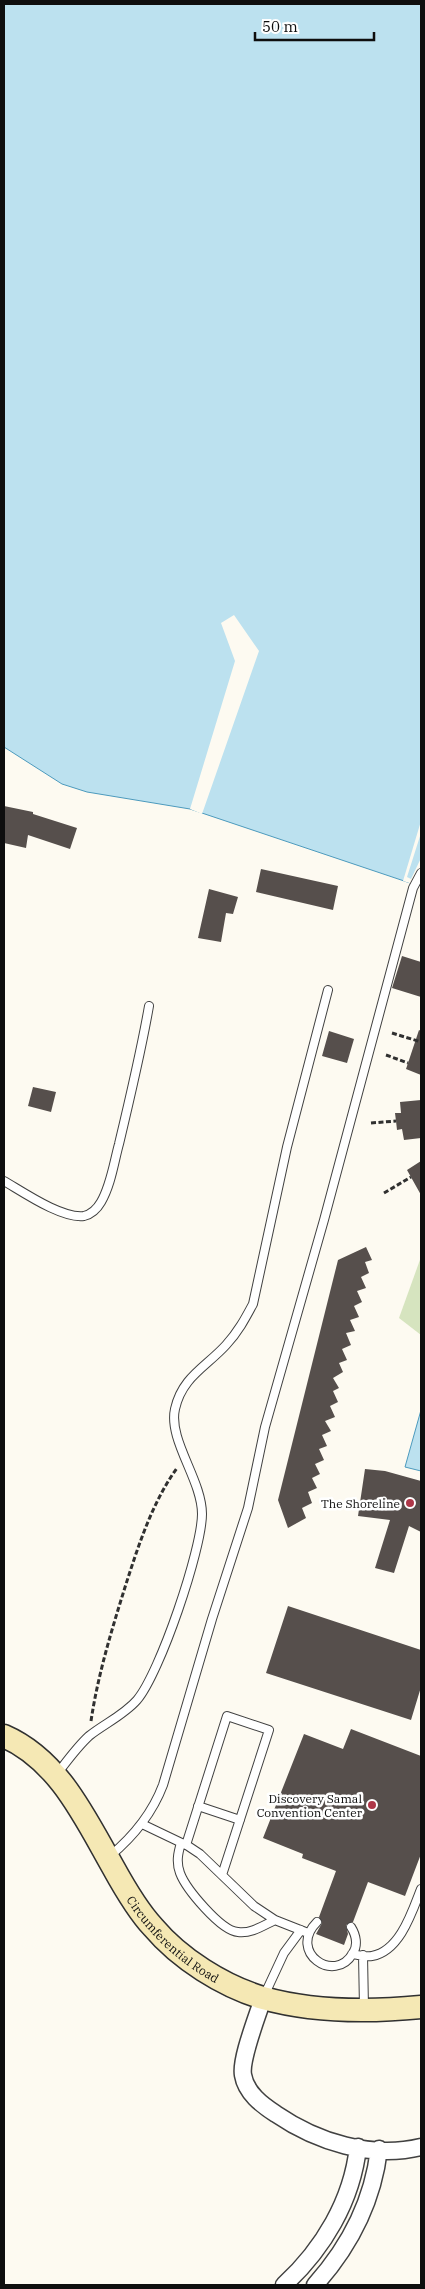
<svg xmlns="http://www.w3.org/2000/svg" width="425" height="2289" viewBox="0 0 425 2289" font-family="'IBM Plex Serif',serif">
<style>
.green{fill:#d6e4bf}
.water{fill:#bce1ef;stroke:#4c9abd}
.pier{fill:#fdfaf1}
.building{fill:#564f4c}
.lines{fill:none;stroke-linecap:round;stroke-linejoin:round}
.service-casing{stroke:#414141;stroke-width:10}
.minor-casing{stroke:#414141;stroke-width:19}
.secondary-casing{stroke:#303030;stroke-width:25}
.path{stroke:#303030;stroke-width:3;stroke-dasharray:5 2.5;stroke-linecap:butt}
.service{stroke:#fff;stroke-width:8}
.minor{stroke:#fff;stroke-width:16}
.secondary{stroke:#f5e8b4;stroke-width:22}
.poi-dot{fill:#ae3748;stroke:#fff;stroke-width:2}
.labels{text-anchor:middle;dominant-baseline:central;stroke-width:5;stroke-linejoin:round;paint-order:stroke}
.poi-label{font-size:12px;fill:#0e0e0e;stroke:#fff;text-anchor:end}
.street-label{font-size:12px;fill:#0e0e0e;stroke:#fff}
</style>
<rect width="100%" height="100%" fill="#fdfaf1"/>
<!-- green -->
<path class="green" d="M421,1257V1335L399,1318Z"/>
<!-- water -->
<path class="water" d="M4,4H421V882L419,886L190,809L87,792L62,784L4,747Z
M421,1410V1471L405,1467Z"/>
<!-- pier -->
<path class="pier" d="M234,615L259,651L202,814L190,809L235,661L221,623Z
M421,821V833L407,877L411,879L421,858V882L419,886L403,881Z"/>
<!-- building -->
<path class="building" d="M4,806L33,812V814L77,828L70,849L28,835L26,848L4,843Z
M261,869L338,886L333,910L256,892Z
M209,889L238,897L233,914L226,913L221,942L198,938Z
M402,956L421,962V997L392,988Z
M419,1030L421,1031V1075L406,1069Z
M329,1031L354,1039L347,1063L322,1056Z
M33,1087L56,1092L51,1112L28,1106Z
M421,1100V1138L404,1140L402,1129L397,1130L396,1121L395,1113H401L400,1102Z
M421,1161V1195L407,1170Z
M366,1247L372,1260L365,1262L369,1273L361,1277L366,1288L357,1291L362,1302L354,1306L359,1317L350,1320L355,1331L346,1333L351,1345L342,1349L347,1360L339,1363L343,1372L333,1378L339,1388L333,1391L338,1402L330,1406L335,1417L325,1421L331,1431L322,1435L327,1446L319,1449L324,1460L315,1464L320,1474L312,1478L317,1488L308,1492L312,1503L302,1508L306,1518L288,1528L278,1500L338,1260Z
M365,1469L385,1471L421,1481V1532L409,1526L394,1573L375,1568L390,1520L358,1516Z
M288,1606L421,1650V1687L411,1720L266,1673Z
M351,1729L421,1756V1854L405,1896L368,1882L353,1922L346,1925L348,1934L344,1945L316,1934L322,1923L319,1917L336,1871L302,1858L303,1854L263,1838L304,1734L343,1749Z"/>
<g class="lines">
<defs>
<path id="service" d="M4,1181C23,1192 62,1219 84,1216C92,1214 97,1209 101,1202C111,1185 114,1162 119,1144C130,1098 141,1052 149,1006
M57,1774C67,1761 77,1747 89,1736C104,1724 124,1715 137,1700C160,1673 202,1549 202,1514C202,1480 168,1440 175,1409C182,1377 206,1367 226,1345C238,1332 245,1319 253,1304L287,1147L328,990
M198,1806L240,1820
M142,1824L188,1846L200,1854L254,1906L275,1920L308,1933
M181,1843C178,1853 176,1862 180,1873C186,1889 221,1931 238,1932C251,1934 264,1925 275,1920
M186,1845L227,1716L269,1730L222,1875
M110,1856C134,1836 152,1814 163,1785L212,1619L248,1508L265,1427L324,1220L413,888L421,873
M317,1922C287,1952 335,1985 353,1953C358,1945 356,1935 351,1927
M352,1954C358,1955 366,1957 372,1956C400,1951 412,1912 421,1889
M363,1955L364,2008
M264,1996L284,1953L301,1930"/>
<path id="minor" d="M263,1998C258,2015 240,2059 243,2075C246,2093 262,2105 276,2114C317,2142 371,2159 421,2147
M284,2285C323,2249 352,2201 358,2147
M315,2285C349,2247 373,2201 379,2149"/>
<g id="secondary">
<path id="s1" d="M4,1736C59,1760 85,1818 113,1867C124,1887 137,1910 153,1927C180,1959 223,1986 263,1998C313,2012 370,2012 421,2007"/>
</g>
</defs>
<!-- service casing -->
<use href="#service" class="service-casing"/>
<!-- minor casing -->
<use href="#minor" class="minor-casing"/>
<!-- secondary casing -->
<use href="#secondary" class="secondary-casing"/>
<!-- path -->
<path class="path" d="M392,1033L421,1042
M386,1055L408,1063
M371,1123L396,1121
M384,1193L411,1177
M91,1721C98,1674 112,1629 126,1584C139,1544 152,1503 177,1468"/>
<!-- service -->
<use href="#service" class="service"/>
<!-- minor -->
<use href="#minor" class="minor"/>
<!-- secondary -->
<use href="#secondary" class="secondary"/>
</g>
<!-- markers -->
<g class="poi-dot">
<circle cx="410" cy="1503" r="5"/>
<circle cx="372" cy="1805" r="5"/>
</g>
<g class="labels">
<!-- poi labels -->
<g class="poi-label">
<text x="400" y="1503">The Shoreline</text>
<text x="362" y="1798">Discovery Samal<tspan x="362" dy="14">Convention Center</tspan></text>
</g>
<!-- street labels -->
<g class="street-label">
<text stroke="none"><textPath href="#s1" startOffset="269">Circumferential Road</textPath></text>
</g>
</g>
<!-- border -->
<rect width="425" height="2289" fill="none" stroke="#0e0e0e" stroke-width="10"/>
<!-- scale -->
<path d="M255 32v8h119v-8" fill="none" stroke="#0e0e0e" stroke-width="2.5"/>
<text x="262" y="32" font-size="15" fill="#0e0e0e" stroke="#ffffff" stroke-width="4" paint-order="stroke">50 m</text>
</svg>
